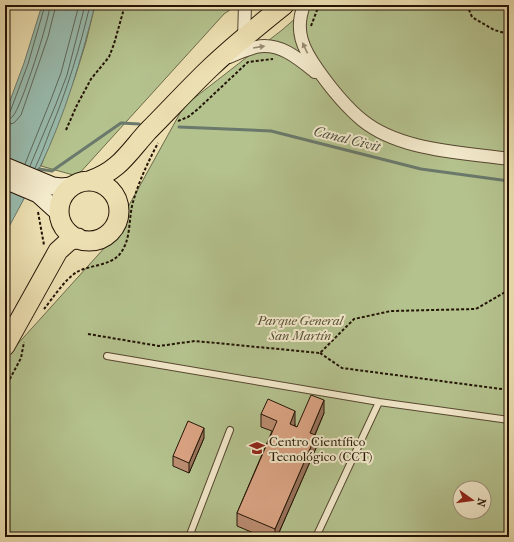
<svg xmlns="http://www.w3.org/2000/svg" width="514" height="542" viewBox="0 0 514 542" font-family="'IM FELL French Canon',serif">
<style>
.green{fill:#b4c28e;stroke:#6c6b4a;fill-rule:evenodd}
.water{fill:#99bcaf;stroke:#6a796b}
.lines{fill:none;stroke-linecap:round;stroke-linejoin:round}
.shore{stroke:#5e685a;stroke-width:1}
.stream{stroke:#6a796b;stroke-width:3}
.lane-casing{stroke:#564730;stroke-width:8}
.street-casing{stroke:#564730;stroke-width:14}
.secondary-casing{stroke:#241405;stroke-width:19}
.primary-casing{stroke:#241405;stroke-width:21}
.path{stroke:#241405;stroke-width:2;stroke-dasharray:3 2;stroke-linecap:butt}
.lane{stroke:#f3eacc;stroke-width:6}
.street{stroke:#f3eacc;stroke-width:12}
.secondary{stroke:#f3eacc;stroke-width:17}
.primary{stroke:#ecdfb1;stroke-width:19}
.wall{fill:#bc8d72;stroke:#241405}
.shaded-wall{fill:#99735c;stroke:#241405}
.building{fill:#dba484;stroke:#241405}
.oneway{fill:#968a72}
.labels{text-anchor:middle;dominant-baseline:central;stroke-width:4;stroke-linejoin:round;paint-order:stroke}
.park-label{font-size:13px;font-style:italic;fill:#565135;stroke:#f3eacc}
.poi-label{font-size:13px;fill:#241405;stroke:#f3eacc;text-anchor:start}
.water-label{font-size:14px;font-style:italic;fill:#4d4f40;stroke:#f3eacc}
</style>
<rect width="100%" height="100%" fill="#ecdfb1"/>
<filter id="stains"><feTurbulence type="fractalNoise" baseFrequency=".005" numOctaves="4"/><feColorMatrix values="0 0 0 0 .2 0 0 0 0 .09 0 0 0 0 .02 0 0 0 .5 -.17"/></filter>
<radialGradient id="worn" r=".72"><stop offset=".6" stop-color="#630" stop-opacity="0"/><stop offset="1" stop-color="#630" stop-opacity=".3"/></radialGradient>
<!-- green -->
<path class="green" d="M95,5H237L224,14L77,176L41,166L75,77L86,42Z
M311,5H509V537H5V358L107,245L184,106L282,30ZM460,488H484V512H460Z"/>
<!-- water -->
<path class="water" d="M42,5H95C81,60 65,115 40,167C29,190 17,212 5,234V114L24,63Z"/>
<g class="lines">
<!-- shore -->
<path class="shore" d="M5,114L10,112L28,64L45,5
M5,119C8,119 11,119 13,116C21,108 50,18 50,5
M5,125L14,123L21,115L48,37L56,5
M25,164L50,102L61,73L79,5
M30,166L56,104L67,75L85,5
M35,168C41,156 45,144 50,131C67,90 80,48 90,5"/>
<!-- stream -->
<path class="stream" d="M179,127L271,131L421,169L509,181
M39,169L52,171L121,123L139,124"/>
<defs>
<path id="lane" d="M107,356L379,402L509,420
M189,537L230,430
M316,537L379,402"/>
<path id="street" d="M304,5C294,31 303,49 318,70C330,87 345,106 362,120C400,151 461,152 509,159
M244,38L245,5
M229,57C238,53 247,49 256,47C279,42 298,58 315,72"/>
<path id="secondary" d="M5,166L53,186L61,187L72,186
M5,180L38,194L59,213"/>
<path id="primary" d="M89,181C119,171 128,153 148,131C169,110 189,88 210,68C233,46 259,25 284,5
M59 211a30 30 0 1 1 60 0a30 30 0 1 1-60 0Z
M5,346L58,251L69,241L78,238"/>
</defs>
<!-- lane casing -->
<use href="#lane" class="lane-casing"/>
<!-- street casing -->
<use href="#street" class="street-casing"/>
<!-- secondary casing -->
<use href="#secondary" class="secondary-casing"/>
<!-- primary casing -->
<use href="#primary" class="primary-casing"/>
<!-- path -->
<path class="path" d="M467,5L472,17L494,30L509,34
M311,26L319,5
M178,121L188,117L198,109L248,62L273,59
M66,130L77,105L91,79L109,57L114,44L125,5
M38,212L44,245
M44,309C53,298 65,279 77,272C89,265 109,266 119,255C132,240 128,219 133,202C139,181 148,162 158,143
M88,334L159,346L195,341L320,353L354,319L391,311L476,309L509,290
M320,353L342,368L509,390
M5,388L21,358L24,342"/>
<!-- lane -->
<use href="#lane" class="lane"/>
<!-- street -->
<use href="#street" class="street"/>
<!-- secondary -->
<use href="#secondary" class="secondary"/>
<!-- primary -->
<use href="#primary" class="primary"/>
</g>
<!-- wall -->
<path class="wall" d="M324,413L315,435L316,448L277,537H263L237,526V513L272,431L261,427V414L295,424V426L297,427Z
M204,438L189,473L173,466V456Z"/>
<!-- shaded-wall -->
<path class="shaded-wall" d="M324,400V413L310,446V433Z
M295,411V424L290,437V424Z
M204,428V438L189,473V463Z
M316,435V448L277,537H275V529Z"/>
<!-- building -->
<path class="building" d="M311,395L324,400L310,433L316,435L275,529L237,513L277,421L261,414L268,399L295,411L290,424L297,427Z
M188,421L204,428L189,463L173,456Z"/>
<!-- one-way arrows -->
<defs><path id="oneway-solid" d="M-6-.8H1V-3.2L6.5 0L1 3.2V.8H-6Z"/></defs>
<g class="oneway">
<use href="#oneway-solid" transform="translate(259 47) rotate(-9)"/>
<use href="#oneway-solid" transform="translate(305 48) rotate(-115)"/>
</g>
<!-- icons -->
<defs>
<symbol id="university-bare" viewBox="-9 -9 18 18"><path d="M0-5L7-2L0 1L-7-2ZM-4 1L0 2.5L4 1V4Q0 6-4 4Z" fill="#8f2418" stroke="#f3eacc" stroke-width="2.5" paint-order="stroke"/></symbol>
</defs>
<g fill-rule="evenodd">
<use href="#university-bare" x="246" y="437" width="22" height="22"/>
</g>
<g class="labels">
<!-- park labels -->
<g class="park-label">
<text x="300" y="320">Parque General<tspan x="300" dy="15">San Martín</tspan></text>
</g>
<!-- poi labels -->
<g class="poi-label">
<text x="269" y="441">Centro Científico<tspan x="269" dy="15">Tecnológico (CCT)</tspan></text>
</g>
<!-- water labels -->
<g class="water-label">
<text transform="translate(347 139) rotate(14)">Canal Civit</text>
</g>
</g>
<!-- margin -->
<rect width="514" height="542" fill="none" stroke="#ecdfb1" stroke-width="20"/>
<rect x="6" y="6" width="502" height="530" fill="none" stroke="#241405" stroke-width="2"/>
<rect x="10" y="10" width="494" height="522" fill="none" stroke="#241405"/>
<!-- north arrow -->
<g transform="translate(472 500) rotate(104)"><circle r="19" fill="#f3eacc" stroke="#a0947c"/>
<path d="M0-3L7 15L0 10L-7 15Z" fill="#8f2418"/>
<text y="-6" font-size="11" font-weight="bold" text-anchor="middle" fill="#241405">N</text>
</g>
<rect width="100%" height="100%" filter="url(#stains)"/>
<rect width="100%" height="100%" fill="url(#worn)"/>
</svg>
